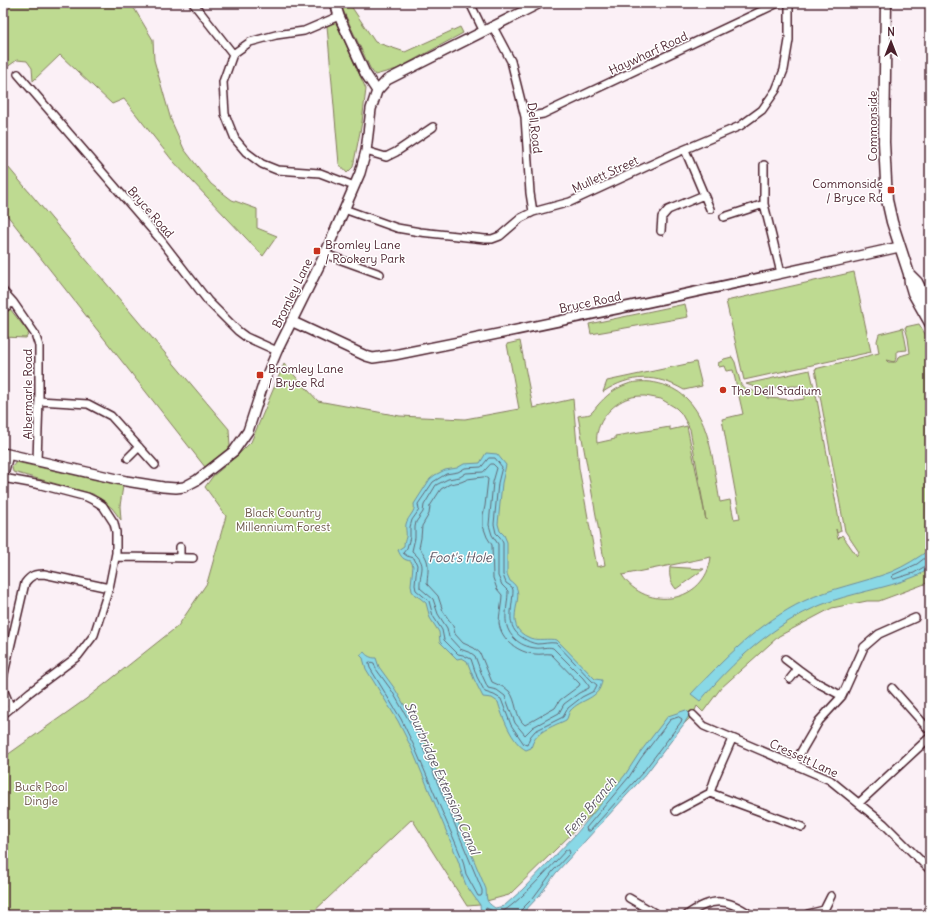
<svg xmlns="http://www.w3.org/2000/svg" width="933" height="918" viewBox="0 0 933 918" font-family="Delius,sans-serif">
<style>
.green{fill:#beda91;stroke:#847c5e;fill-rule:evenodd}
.water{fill:#89d8e6;stroke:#708e9b}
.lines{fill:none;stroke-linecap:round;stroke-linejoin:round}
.shore{stroke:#636976;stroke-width:1}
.minor-casing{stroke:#4a1f2b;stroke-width:10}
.tertiary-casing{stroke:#4a1f2b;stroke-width:12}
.secondary-casing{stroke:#4a1f2b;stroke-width:13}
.minor{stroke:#fff;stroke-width:7}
.tertiary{stroke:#fff;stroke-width:9}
.secondary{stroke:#fff;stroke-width:10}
.poi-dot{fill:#c8321e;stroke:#fff;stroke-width:1.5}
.labels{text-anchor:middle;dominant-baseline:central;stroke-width:3;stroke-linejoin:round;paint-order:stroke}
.street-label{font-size:12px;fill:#4a1f2b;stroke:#fff}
.poi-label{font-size:12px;fill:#4a1f2b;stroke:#fff;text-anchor:start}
.park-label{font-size:12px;fill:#6d574a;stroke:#fff}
.water-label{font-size:13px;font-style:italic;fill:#5d5663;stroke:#fff}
</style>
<rect width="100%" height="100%" fill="#fbf0f6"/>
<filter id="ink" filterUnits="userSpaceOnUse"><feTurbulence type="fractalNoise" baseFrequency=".025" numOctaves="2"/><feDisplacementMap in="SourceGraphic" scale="8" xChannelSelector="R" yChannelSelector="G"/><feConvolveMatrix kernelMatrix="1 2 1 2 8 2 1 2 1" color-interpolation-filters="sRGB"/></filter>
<g filter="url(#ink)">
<!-- green -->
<path class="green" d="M3,3H131L153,40L154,60L171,120L184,149L211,184L232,200L257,209V228L277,236L263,256L172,160L124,99L112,104L60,55L33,81L32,68L27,61L17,60L3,70Z
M343,3H349L375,42L405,52L460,27L463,33L397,69L375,75L370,68L342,8Z
M336,22L366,89L362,122L353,167L347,173L339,164L327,26Z
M3,161L229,429L230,447L205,467L3,210Z
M854,272L871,352L744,380L726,301Z
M3,300L29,333L26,338L3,337Z
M685,304L688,317L591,334L589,324Z
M919,324L930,342V582L879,601H867L832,608L779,636L721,688L703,712L697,706L693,715L509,895L479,903L480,905L467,906L412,819L310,915H3V758L86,699L178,626L207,583L226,516L205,487L213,476L238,455L251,442L284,364L318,401L400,416L465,419L519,409L507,344L520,341L533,408L573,399L579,468L597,567L605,565L578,416C582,415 587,415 590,414C593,412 596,407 598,405C606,396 614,389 625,385C637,380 652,381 664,385C711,400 712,461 720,502L730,500L734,519L740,518L722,419L743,414L733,370L726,371L724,366L719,367L718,363L722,361L724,359L732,357L735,362L741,385C747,391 759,392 767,394V398L797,400L804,399L805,392L813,391L816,394L841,531L837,533L836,529L838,539L842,535L857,556L859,552L845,531L815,369L879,353L877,341L879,334L903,328L907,350L897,351V358L894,362L886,360L888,362H896L900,356L910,353L908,338L905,327ZM645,396L661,399L676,408L681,413L690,429L706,520L687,426L670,430V427L615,436V439L597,443C594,424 612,403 629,398C634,396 640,396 645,396ZM711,557C706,603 646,613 622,575Z
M696,362L702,386L684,390C657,374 630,374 603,392L607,381Z
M810,370L814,387L804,389L802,386C789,385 778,389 766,388V391L746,384Z
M16,462L123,486L120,506L121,520L112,508L93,494L13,472L12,467Z
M670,567L704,569L676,589C670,582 669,576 670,567Z"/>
<!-- water -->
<path class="water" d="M486,453L497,454L506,465L502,483L498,524L500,531L504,535L507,542V574L510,581C532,593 497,625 530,638C538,641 548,638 557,640L595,679L602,680C600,700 581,698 570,711C568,714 568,718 566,720C564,721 560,723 557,724C545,730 535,733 531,748L526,750C512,743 502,716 498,702L492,698L483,697L474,679L467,661L462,658L457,659L440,642L439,632L430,618L426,603L420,598L415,595L412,591L411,585L413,566L411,561C403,560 401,557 398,550L404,546C404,542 405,541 406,537C407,533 405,528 406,524C408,516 416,512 414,504L430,479L435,475L445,470L457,468L464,464L480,463Z
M930,549V568C925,571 920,575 914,577C885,589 850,593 821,605C773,624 733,662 700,701L691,694C724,659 760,622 804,601C831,588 862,583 891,572C905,566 918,558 930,549Z
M364,652C367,656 371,658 376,658L379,667L395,689L421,734L486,889C487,900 485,901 495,908L504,906L522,890L576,834L625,775L638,755L668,716L686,710L690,714L684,724L646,774L556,873L539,896L521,915H481L480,905L466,885L462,875L459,863L452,845L411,747L398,721L366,669L363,658L360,655Z"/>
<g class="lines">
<!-- shore -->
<path class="shore" d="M489,458H495L502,467L498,483L494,524L496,533L500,537L503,543V575L506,583L512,587L513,590C513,608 504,627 523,638C527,641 532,643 537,644C544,644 549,642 556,643L592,681L597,685L594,691L582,697L568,708L563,717L535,731L530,737L527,745L524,744L511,725L501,699L494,695L485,692L477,677L471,659L463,655L458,654L444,640L442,630L433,616L429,601L416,590L415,585L417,565L414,558L407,556L403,553L407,548L410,537V527L412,520L419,510L418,504L433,482L446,474L458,472L465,468L481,467Z
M491,464H493L497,468L493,482L489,525L492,535L498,544V576L502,585L508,591C508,609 500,625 515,639C520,644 527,647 535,648C541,649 547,646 553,648L583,678L589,686V688L579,693L564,704L559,713L533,727L525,735L515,723L505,696L497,690L488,688L482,675L475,656L471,653L460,649L449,637L447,628L438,614L433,599L420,588C419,569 429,566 412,551L415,538V527L416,522L423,512L424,505L436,485L448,479L460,477L466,473L483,472Z
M485,477L488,479L485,506L483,515V526L487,537L492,545L493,578L497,589L502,595C502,604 499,614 499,623C501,640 519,653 535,654C540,655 546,653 551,654L580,684L579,686L560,700L555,708L525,725C515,718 517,700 509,691C505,687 498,685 492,682L480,653L474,648L463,643L455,634L453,626L443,611L438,596L427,584C428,568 431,561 419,548L421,538L422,526L429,514L430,506L441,489L450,484L461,482L468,479Z
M930,554L917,564L893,575L892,578L894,579L914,573L927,565L930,564
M370,662L374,663L376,669L392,691L418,736L482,890V894L481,896H478L466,874L463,861L456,844L414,746L401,719L370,668L369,664Z
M679,717L682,719L681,722L643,772L590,831H587L586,828L629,777L641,758L670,720Z
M485,915L486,908C492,910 494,913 501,912C514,908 555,862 566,850H569L570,853L553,871L533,898L520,911L519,915"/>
<defs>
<path id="minor" d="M193,3L233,54
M470,3L484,32
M339,16L304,31L276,35L250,42L233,54L223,82L225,114L235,139L246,152L262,164L277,170L320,173L354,186
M493,27L511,61L525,117L530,193L533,212
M18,74L160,239L208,301L238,331L246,337L277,351
M525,117L543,114L778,3
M685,150L710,209
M366,151L386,157L396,152L433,127
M764,165V204L781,273
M344,209L397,228L420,232L485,239H492L500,236L521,218L533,212L570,202L676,153L740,126L762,110L776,90L784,70L789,40V3
M724,217L764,204
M661,231L662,217L668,210L704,195
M325,254L380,274
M3,291L13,302L35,334L39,346V398L37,461
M3,309L13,302
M39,401L88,404L111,416L155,465
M128,458L139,447
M3,478L41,485L87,497L97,502L103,506L114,523L116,532V553L109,588L94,635L78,656L30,692L6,712L3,713
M3,478L9,455
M116,557L193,558
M180,558V547
M785,659L798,669
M3,678L25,583C31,575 35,574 44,574L109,588
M790,679L798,669L816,682L842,696
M892,688L930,731
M3,689L11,708
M693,715L704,726L830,780L884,824L930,870
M794,764L819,721L842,696L864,647L879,634L915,618
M710,793L802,827
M859,803L930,737
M676,811L710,793L715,778L732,739
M629,898L658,915
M808,914L824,910L831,896
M687,915C712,897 727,898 751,915"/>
<path id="tertiary" d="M335,3L339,16L365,73L377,91
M291,321L366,356L373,358L394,355C563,321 731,285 899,247
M3,453L126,481L163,487L176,488L184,487L197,480L234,451L248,431L264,382L277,351L325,254L360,173L366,151L371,109L377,91L387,80L540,3"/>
<path id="secondary" d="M886,3L884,142L887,200L892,222L909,274L910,283L913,293L930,323
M909,274L917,282L930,308"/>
</defs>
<!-- minor casing -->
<use href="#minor" class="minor-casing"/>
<!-- tertiary casing -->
<use href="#tertiary" class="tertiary-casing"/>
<!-- secondary casing -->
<use href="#secondary" class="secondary-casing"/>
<!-- minor -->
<use href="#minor" class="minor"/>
<!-- tertiary -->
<use href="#tertiary" class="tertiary"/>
<!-- secondary -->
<use href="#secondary" class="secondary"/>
</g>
</g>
<!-- markers -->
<g class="poi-dot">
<rect x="887" y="186" width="8" height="8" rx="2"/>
<rect x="313" y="247" width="8" height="8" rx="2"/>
<rect x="256" y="371" width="8" height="8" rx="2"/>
<circle cx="723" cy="390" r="4"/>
</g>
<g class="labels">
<!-- street labels -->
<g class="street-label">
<text transform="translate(648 53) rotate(-25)">Haywharf Road</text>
<text transform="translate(872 126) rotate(-90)">Commonside</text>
<text transform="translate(535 128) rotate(83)">Dell Road</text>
<text transform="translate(605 174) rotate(-25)">Mullett Street</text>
<text transform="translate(151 212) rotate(49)">Bryce Road</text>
<text transform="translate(292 293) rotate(-64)">Bromley Lane</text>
<text transform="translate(590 302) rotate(-12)">Bryce Road</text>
<text transform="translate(27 394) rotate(-90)">Albermarle Road</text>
<text transform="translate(804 758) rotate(25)">Cressett Lane</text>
</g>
<!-- poi labels -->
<g class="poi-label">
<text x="883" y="183" text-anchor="end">Commonside<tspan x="883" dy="14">/ Bryce Rd</tspan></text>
<text x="325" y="244">Bromley Lane<tspan x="325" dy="14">/ Rookery Park</tspan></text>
<text x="268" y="368">Bromley Lane<tspan x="268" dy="14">/ Bryce Rd</tspan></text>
<text x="731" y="390">The Dell Stadium</text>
</g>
<!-- park labels -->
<g class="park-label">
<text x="283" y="512">Black Country<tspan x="283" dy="14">Millennium Forest</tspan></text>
<text x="41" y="786">Buck Pool<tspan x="41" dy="14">Dingle</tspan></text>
</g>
<!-- water labels -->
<g class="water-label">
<text x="460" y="557">Foot's Hole</text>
<text transform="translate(442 778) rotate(66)">Stourbridge Extension Canal</text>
<text transform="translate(590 807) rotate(-50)">Fens Branch</text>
</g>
</g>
<!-- margin -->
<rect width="933" height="918" fill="none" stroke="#fff" stroke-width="16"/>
<rect x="8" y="8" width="917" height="902" fill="none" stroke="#4a1f2b" stroke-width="1.5" filter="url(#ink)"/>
<!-- north arrow -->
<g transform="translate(891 42)" stroke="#ffffff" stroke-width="3" paint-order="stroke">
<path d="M0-3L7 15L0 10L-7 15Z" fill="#4a1f2b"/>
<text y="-6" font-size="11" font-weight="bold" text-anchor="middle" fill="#4a1f2b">N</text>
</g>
</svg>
